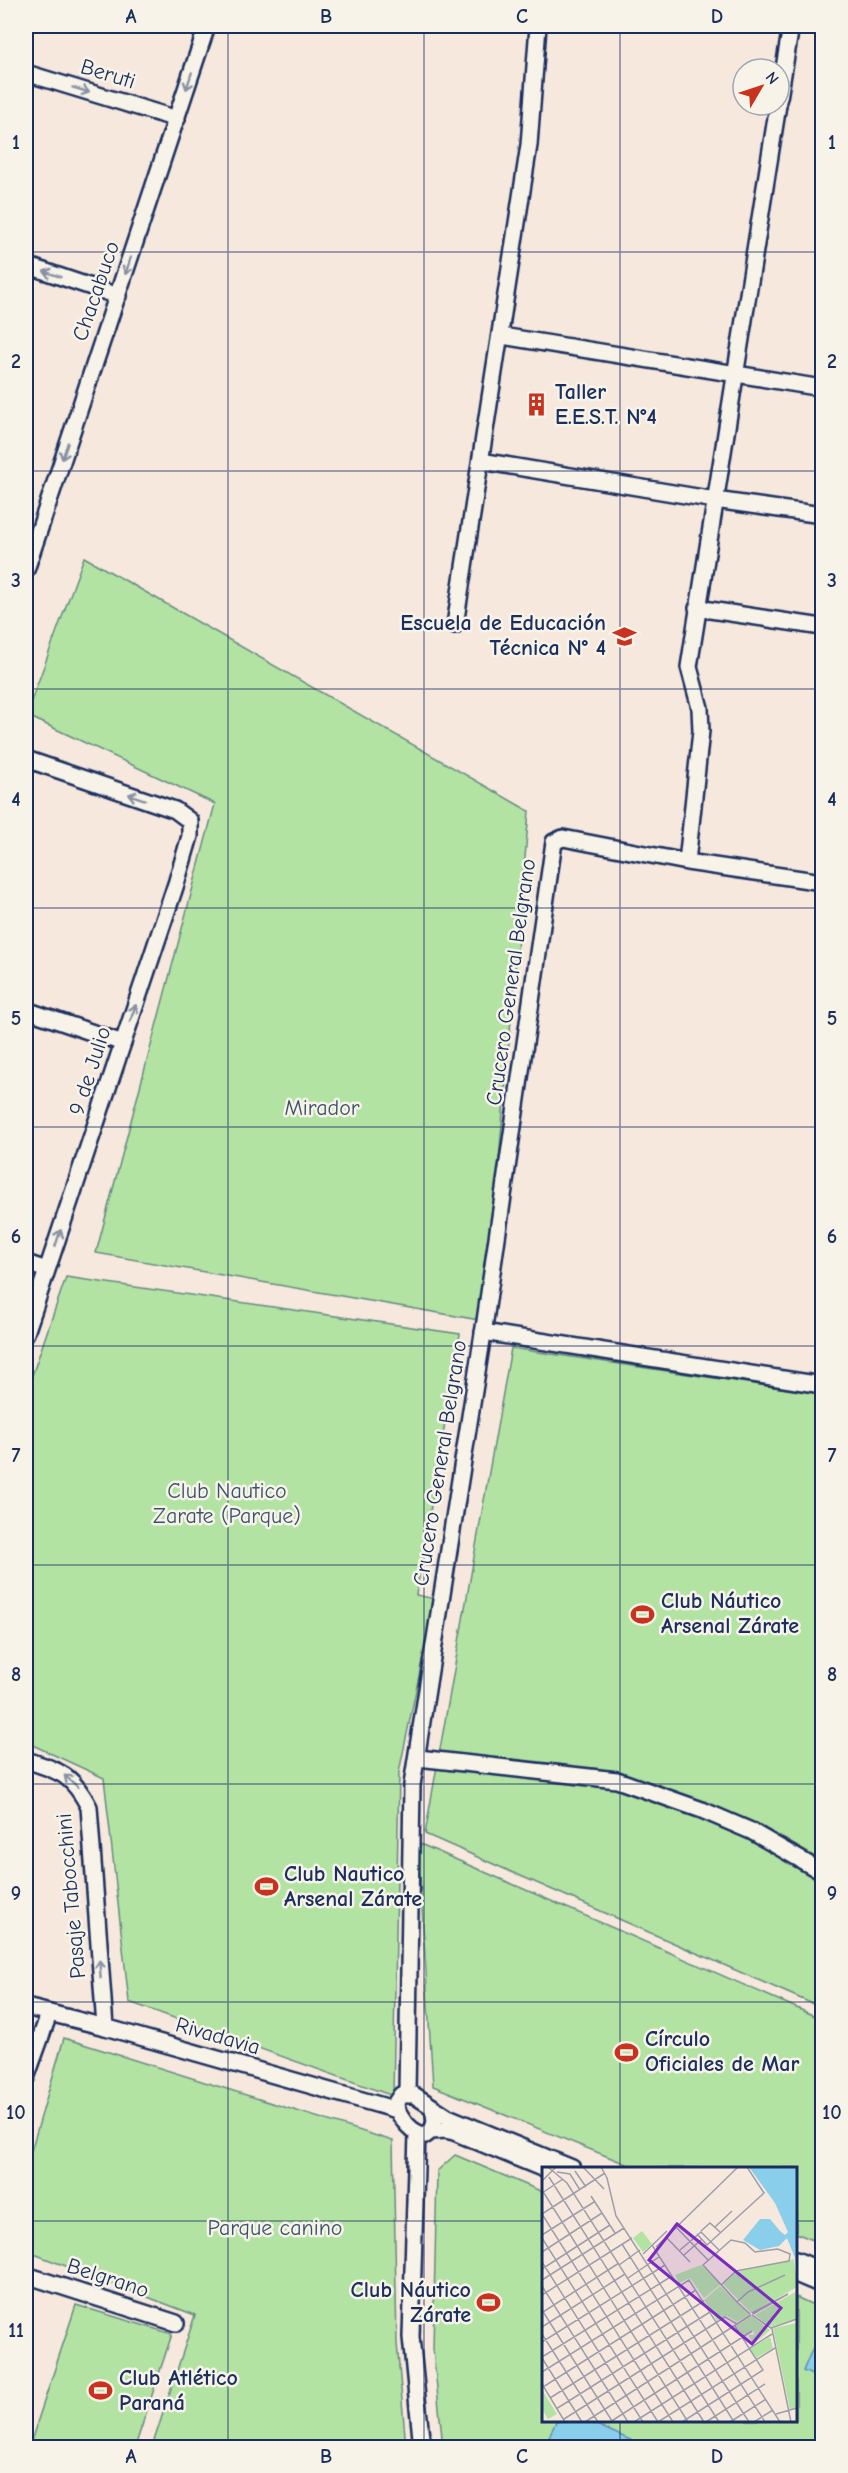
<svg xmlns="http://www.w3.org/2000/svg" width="848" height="2473" viewBox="0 0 848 2473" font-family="'Comic Neue',sans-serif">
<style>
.green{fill:#b2e3a3;stroke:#668980;stroke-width:1.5}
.water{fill:#89ceeb;stroke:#5d8eb3;stroke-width:1.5}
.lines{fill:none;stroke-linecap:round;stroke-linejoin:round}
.minor-casing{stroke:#1b2f5e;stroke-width:20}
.minor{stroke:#f7f3e8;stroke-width:15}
.oneway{stroke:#8991a3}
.grid{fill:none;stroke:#1b2f5e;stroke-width:1.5;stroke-opacity:0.55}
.labels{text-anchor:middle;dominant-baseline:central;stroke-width:5;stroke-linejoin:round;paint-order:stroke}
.street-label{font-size:22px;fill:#1b2f5e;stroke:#f7f3e8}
.poi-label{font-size:22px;font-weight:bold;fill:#1b2f5e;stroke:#f7f3e8;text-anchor:start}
.park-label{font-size:22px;fill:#39536c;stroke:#f7f3e8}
.inset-road{fill:none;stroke:#9e9eaa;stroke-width:1.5}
.view{fill:#7b2cbf;fill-opacity:0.15;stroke:#7b2cbf;stroke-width:3}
.inset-edge{fill:none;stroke:#1b2f5e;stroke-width:3}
.neatline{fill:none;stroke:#1b2f5e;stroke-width:2}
.grid-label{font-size:20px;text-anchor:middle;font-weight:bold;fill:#1b2f5e}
</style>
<rect width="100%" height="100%" fill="#f6e8dd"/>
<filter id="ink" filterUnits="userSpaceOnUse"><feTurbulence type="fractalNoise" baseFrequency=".0167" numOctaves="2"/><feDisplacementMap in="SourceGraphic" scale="12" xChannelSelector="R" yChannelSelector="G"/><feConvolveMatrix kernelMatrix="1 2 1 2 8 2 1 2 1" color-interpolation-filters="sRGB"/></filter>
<g filter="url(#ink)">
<!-- green -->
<path class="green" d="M84,557L529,811L485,1321L96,1253L215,804L26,715Z
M66,1277L460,1334L416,1595L435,1599L399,1772L393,2096L129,2002L104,1778L26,1742V1393Z
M511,1348L822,1394V2008L425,1834Z
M418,1843L822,2019V2244L796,2233V2168H636L433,2086Z
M64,2038L393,2141L397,2343L406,2447H152L195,2315L26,2251V2168Z
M455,2155L543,2192L544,2420H796V2297L822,2309V2447H443L433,2349L437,2171Z
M76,2305L172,2334L135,2447H29Z"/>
<!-- water -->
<path class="water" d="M822,2326V2379L803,2371Z
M556,2421H588L646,2447H545Z"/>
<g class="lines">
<defs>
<path id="minor" d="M26,73L177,119
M779,98L791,26
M26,265L118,296
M502,336L822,388
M481,461L715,500L822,515
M26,570L207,26
M697,608L822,627
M455,625L529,145L538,26
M26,759L175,810L190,821V836L176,884L26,1333
M687,862L701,731L700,708L689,667L778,105
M26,1010L123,1043
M26,1263L47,1270
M483,1332L822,1385
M418,1758L617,1780L702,1810L751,1831L822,1872
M26,1760C60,1771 72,1774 89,1807L105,2027
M26,2007L105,2027L397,2110
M26,2078L49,2014
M407,2093L412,1785L485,1321L554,842L563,838L687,862L822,882
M432,2107C436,2118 437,2128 426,2135C411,2134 400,2118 395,2104L401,2095H414L448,2117L572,2168
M432,2131L445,2130L454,2132L544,2169
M417,2133L411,2337L422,2448
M796,2260L822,2271
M796,2274L822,2285
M26,2275L176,2323"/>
</defs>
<!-- minor casing -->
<use href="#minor" class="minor-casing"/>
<!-- minor -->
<use href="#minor" class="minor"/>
</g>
<!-- one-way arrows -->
<defs><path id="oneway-shaft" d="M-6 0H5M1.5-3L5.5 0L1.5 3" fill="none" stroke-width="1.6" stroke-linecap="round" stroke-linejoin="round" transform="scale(1.5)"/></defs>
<g class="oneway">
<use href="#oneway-shaft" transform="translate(189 81) rotate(108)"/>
<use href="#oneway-shaft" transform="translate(81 90) rotate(17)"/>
<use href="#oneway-shaft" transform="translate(128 266) rotate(108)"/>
<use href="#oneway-shaft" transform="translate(52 274) rotate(-161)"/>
<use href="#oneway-shaft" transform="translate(65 451) rotate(109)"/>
<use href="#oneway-shaft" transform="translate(137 797) rotate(-161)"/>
<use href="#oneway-shaft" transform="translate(133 1013) rotate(-71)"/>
<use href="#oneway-shaft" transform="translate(58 1238) rotate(-72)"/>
<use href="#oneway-shaft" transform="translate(71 1781) rotate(-139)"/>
<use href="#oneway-shaft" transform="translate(100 1969) rotate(-94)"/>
</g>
</g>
<!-- grid -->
<path class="grid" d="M228,26V2448M424,26V2448M620,26V2168M26,252H822M26,471H822M26,689H822M26,908H822M26,1127H822M26,1346H822M26,1565H822M26,1784H822M26,2002H822M26,2221H544M796,2221H822M620,2420V2448"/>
<!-- icons -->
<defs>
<symbol id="building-bare" viewBox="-9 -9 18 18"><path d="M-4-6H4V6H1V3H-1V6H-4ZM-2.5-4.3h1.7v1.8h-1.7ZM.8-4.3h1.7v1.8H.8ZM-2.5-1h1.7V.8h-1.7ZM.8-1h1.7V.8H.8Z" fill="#c8321e" stroke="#f7f3e8" stroke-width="2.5" paint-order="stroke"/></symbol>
<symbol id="school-bare" viewBox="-9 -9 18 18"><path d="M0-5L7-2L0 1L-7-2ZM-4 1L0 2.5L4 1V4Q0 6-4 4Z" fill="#c8321e" stroke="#f7f3e8" stroke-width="2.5" paint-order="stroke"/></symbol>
<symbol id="stadium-bare" viewBox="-9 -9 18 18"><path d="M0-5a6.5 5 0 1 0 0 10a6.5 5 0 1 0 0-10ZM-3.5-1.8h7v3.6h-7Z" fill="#c8321e" stroke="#f7f3e8" stroke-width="2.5" paint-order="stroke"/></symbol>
</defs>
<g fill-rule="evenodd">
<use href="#building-bare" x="520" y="388" width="33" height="33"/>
<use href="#school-bare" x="608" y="620" width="33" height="33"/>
<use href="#stadium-bare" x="626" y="1598" width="33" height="33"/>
<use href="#stadium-bare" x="250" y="1870" width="33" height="33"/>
<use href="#stadium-bare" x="610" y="2036" width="33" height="33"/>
<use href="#stadium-bare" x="472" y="2286" width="33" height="33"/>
<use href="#stadium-bare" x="84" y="2374" width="33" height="33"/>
</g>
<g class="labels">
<!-- street labels -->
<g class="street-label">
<text transform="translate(108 74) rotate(17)">Beruti</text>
<text transform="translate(96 291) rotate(-71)">Chacabuco</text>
<text transform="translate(511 982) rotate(-82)">Crucero General Belgrano</text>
<text transform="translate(90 1071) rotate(-72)">9 de Julio</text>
<text transform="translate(440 1463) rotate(-81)">Crucero General Belgrano</text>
<text transform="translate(71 1896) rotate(-95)">Pasaje Tabocchini</text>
<text transform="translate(218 2036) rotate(16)">Rivadavia</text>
<text transform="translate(108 2278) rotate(18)">Belgrano</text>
</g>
<!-- poi labels -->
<g class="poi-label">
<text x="555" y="392">Taller<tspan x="555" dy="25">E.E.S.T. N°4</tspan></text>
<text x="606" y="623" text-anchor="end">Escuela de Educación<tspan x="606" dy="25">Técnica N° 4</tspan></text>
<text x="661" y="1601">Club Náutico<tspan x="661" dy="25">Arsenal Zárate</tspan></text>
<text x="284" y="1874">Club Nautico<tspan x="284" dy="25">Arsenal Zárate</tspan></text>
<text x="645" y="2039">Círculo<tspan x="645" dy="25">Oficiales de Mar</tspan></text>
<text x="471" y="2290" text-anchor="end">Club Náutico<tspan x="471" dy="25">Zárate</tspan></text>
<text x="119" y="2378">Club Atlético<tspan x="119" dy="25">Paraná</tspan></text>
</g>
<!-- park labels -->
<g class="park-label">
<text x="322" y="1108">Mirador</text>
<text x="227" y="1491">Club Nautico<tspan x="227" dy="25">Zarate (Parque)</tspan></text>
<text x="275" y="2228">Parque canino</text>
</g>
</g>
<!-- overview -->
<g transform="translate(542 2167)">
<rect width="255" height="255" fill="#f6e8dd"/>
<path d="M100,64L110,77L101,85L91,71ZM252,92L255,120L209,146L181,117L194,105ZM159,98L179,117L162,131L148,111L137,116L133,108ZM178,119L208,148L195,155L185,149L175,154L162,133ZM255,124V152L228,160L213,148ZM210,149L228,163L212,177L206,168H213L211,164L201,169L194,159ZM255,156V241L248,243L231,161ZM228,170L231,181L214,191L208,182ZM0,223L15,247L6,252L0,242Z" fill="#b2e3a3"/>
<path d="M207,0H255V109L253,91L245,71L237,79L218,83L201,73L218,52H228L238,64L243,68L246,65L233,36Z" fill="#89ceeb"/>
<path class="inset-road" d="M6,0L25,16L177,255M41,0L62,22M59,0L65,11L74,49L207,255M33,4L44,20M15,5L28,7L38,23M7,10L162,255M0,14L14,0M0,23L146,255M0,26L21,12M49,29L73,66M0,47L131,255M0,47L63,6M132,58L166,93M173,60L190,44M159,64L168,56L178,65M155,67L165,78L222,26L205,0M0,68L52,35M124,70L148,95M0,71L116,255M80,77L192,255M110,78L223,255M114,80L196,0M138,83L159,65L177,83M0,85L60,46M101,87L125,64M142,88L160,72M0,95L101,255M77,98L98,83M0,102L68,58M86,111L117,90M0,113L82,61M179,118L194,104L247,94L248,87L236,82L213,85L203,76L189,73L161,98L196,136L208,147M0,119L86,255M0,128L90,71M195,135L206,125L243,108M0,143L70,254M1,145L77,96M210,146L246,127L211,147M210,148L230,162L249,255M0,160L83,107M229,161L255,152M0,167L56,255M0,175L123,98M0,190L130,109M0,191L40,255M0,205L147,113L238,255M0,217L23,255M1,220L154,123M8,231L162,134M14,242L168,145M234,247L255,241M22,252L183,150L195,157M43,255L209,148M68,255L210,164M92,255L230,167M116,255L233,181M140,255L221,203L193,159M164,255L223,217M188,255L224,232M212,255L231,243"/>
<path class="view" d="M135,57L239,141L210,177L107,93Z"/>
<rect width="255" height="255" class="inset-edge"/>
</g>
<!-- margin -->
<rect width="848" height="2473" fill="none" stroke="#f7f3e8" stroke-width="66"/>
<!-- north arrow -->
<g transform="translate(761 87) rotate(51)"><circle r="28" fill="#f7f3e8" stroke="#9fa5b1" stroke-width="1.5"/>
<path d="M0-4.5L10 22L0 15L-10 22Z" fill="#c8321e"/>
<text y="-9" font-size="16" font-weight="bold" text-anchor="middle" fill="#1b2f5e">N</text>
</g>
<rect x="33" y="33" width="782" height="2407" class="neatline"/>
<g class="grid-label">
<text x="131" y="23">A</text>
<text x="326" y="23">B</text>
<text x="522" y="23">C</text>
<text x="717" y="23">D</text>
<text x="16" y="149">1</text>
<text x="832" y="149">1</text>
<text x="16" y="368">2</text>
<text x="832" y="368">2</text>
<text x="16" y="587">3</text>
<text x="832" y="587">3</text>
<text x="16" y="806">4</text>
<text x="832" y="806">4</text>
<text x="16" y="1025">5</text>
<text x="832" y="1025">5</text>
<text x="16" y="1243">6</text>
<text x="832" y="1243">6</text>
<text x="16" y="1462">7</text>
<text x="832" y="1462">7</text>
<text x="16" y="1681">8</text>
<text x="832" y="1681">8</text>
<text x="16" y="1900">9</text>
<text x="832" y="1900">9</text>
<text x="16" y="2119">10</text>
<text x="832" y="2119">10</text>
<text x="16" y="2337">11</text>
<text x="832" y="2337">11</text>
<text x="131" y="2463">A</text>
<text x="326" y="2463">B</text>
<text x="522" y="2463">C</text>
<text x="717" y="2463">D</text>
</g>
</svg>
